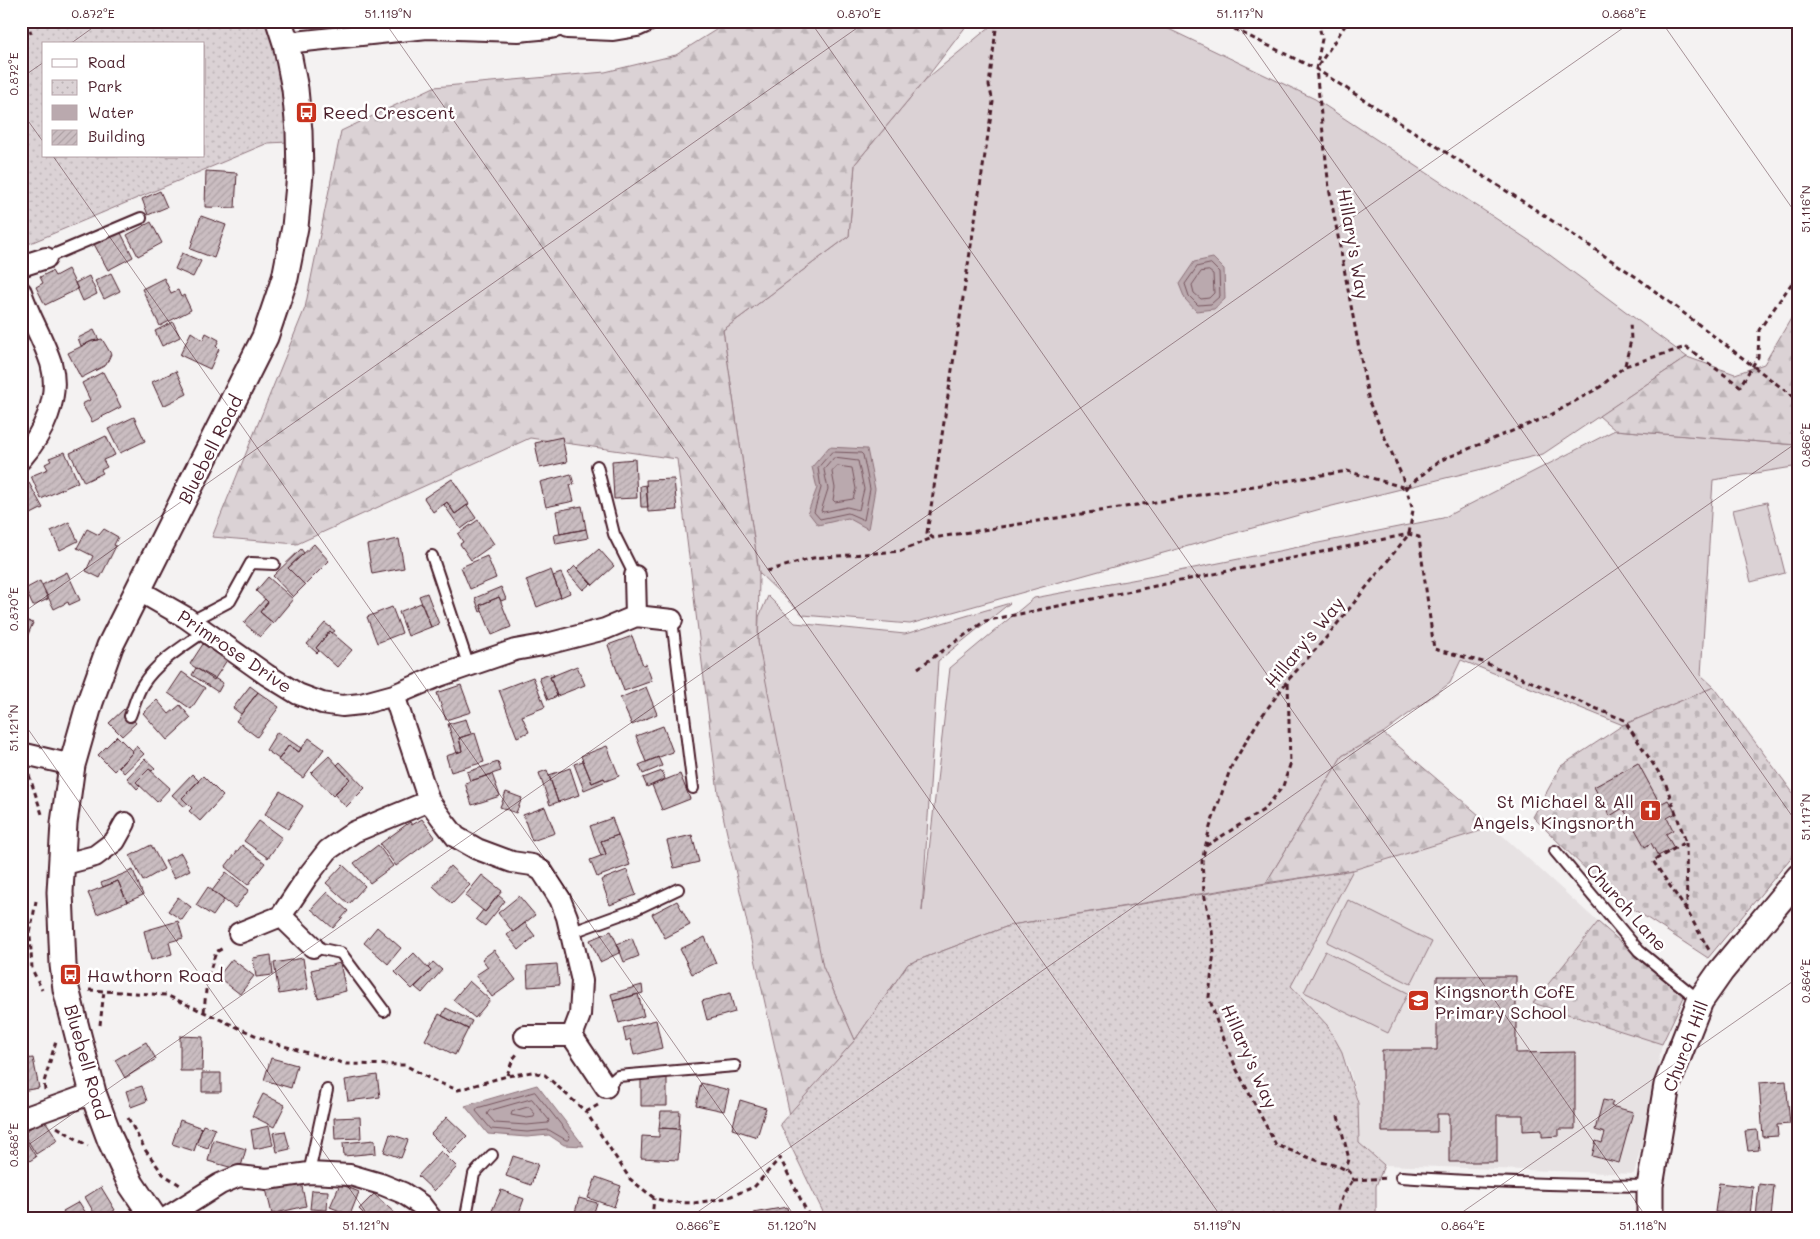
<svg xmlns="http://www.w3.org/2000/svg" width="1820" height="1239" viewBox="0 0 1820 1239" font-family="Mali,sans-serif">
<style>
.built{fill:#e7e2e3}
.grass{fill:#dbd2d5;stroke:#927880}
.forest{fill:url(#forest-firs);stroke:#927880}
.cemetery{fill:url(#cemetery-stones);stroke:#927880}
.park{fill:url(#park-dots);stroke:#927880;fill-rule:evenodd}
.water{fill:#baa9ae;stroke:#8d727a}
.lines{fill:none;stroke-linecap:round;stroke-linejoin:round}
.shore{stroke:#77565f;stroke-width:1}
.building{fill:url(#building-hatch);stroke:#4a1f2b}
.service-casing{stroke:#4a1f2b;stroke-width:14}
.minor-casing{stroke:#4a1f2b;stroke-width:24}
.tertiary-casing{stroke:#4a1f2b;stroke-width:29}
.path{stroke:#4a1f2b;stroke-width:3;stroke-dasharray:5 4;stroke-linecap:butt}
.service{stroke:#fff;stroke-width:10}
.minor{stroke:#fff;stroke-width:20}
.tertiary{stroke:#fff;stroke-width:25}
.ticks{fill:none;stroke:#4a1f2b;stroke-width:1;stroke-opacity:0.45}
.labels{text-anchor:middle;dominant-baseline:central;stroke-width:5;stroke-linejoin:round;paint-order:stroke}
.poi-label{font-size:18px;fill:#4a1f2b;stroke:#fff;text-anchor:start}
.street-label{font-size:18px;fill:#4a1f2b;stroke:#fff}
.neatline{fill:none;stroke:#4a1f2b;stroke-width:2}
.ticks-label{font-size:12px;text-anchor:middle;fill:#4a1f2b}
</style>
<defs>
<pattern id="forest-firs" width="22" height="20" patternUnits="userSpaceOnUse" patternTransform="scale(1.25)"><rect width="22" height="20" fill="#dbd2d5"/><path d="M5 1l3.5 6h-7zM16 11l3.5 6h-7z" fill="#bdb4b7"/></pattern>
<pattern id="cemetery-stones" width="16" height="16" patternUnits="userSpaceOnUse" patternTransform="scale(1.25)"><rect width="16" height="16" fill="#dbd2d5"/><path d="M2 7V4a2 2 0 0 1 4 0v3zM10 15v-3a2 2 0 0 1 4 0v3z" fill="#bdb4b7"/></pattern>
<pattern id="park-dots" width="8" height="8" patternUnits="userSpaceOnUse" patternTransform="scale(1.25)"><rect width="8" height="8" fill="#dbd2d5"/><path d="M2 2h.1M6 6h.1" fill="none" stroke="#bdb4b7" stroke-width="1.8" stroke-linecap="round"/></pattern>
<pattern id="building-hatch" width="6" height="6" patternUnits="userSpaceOnUse" patternTransform="scale(1.25)"><rect width="6" height="6" fill="#cabdc1"/><path d="M-1 1l2-2M0 6l6-6M5 7l2-2" fill="none" stroke="#afa2a6"/></pattern>
</defs>
<rect width="100%" height="100%" fill="#f4f2f2"/>
<filter id="ink" filterUnits="userSpaceOnUse"><feTurbulence type="fractalNoise" baseFrequency=".02" numOctaves="2"/><feDisplacementMap in="SourceGraphic" scale="10" xChannelSelector="R" yChannelSelector="G"/><feConvolveMatrix kernelMatrix="1 2 1 2 8 2 1 2 1" color-interpolation-filters="sRGB"/></filter>
<g filter="url(#ink)">
<!-- built -->
<path class="built" d="M1493,827L1598,922L1533,1003L1662,1044L1650,1111L1634,1174L1384,1165L1359,1143L1358,1103L1350,1071L1341,1050L1327,1025L1291,986L1353,870Z"/>
<!-- grass -->
<path class="grass" d="M997,21H1152L1315,99L1539,247L1687,357L1543,454L1324,508L910,624L803,615L759,573L723,330L849,236L855,164L925,80Z
M1615,430L1797,445L1799,466L1713,480L1701,675L1714,687L1623,725L1461,660L1450,683L1383,733L1342,756L1266,883L1011,925L908,964L855,1040L823,967L811,933L758,642L759,617L768,596L795,623L905,634L1010,603L938,661L922,911L950,668L1034,598L1159,575L1443,518Z
M1767,502L1785,573L1751,582L1733,510Z
M1348,900L1432,942L1411,984L1327,942Z
M1325,951L1408,993L1388,1033L1304,992Z"/>
<!-- forest -->
<path class="forest" d="M730,21H970L925,80L855,164L849,236L723,330L759,573L758,642L823,967L855,1040L790,1115L718,793L677,459L530,438L297,544L212,537L305,308L341,131L434,87L605,72L676,55Z
M1799,305V440L1797,445L1615,430L1599,416L1687,357L1735,374L1764,364Z
M1383,733L1493,827L1353,870L1266,883L1342,756Z"/>
<!-- cemetery -->
<path class="cemetery" d="M1714,687L1799,801V848L1708,958L1612,895L1533,817L1561,766L1623,725Z
M1598,922L1684,997L1662,1044L1533,1003Z"/>
<!-- park -->
<path class="park" d="M21,21H269L286,112L288,142L268,143L21,247ZM44,44H204V156H44Z
M1353,870L1291,986L1327,1025L1341,1050L1358,1103L1359,1143L1384,1165L1376,1186V1218H826L780,1124L855,1040L908,964L1011,925Z"/>
<!-- water -->
<path class="water" d="M1213,258L1224,269L1225,299L1214,309L1196,311L1185,299L1179,284L1194,262Z
M829,447L867,449L875,489L868,529L848,518L818,525L808,512L817,488L812,467Z
M537,1085L584,1146L564,1145L549,1135L527,1137L488,1134L465,1106Z"/>
<g class="lines">
<!-- shore -->
<path class="shore" d="M1211,264L1219,272L1220,296L1211,304L1198,305L1189,296L1185,284L1197,267Z
M1209,271L1213,274L1214,293L1209,298L1201,299L1194,293L1192,285L1201,272Z
M832,452L861,453L863,455L870,489L864,520L848,513L820,519L814,512L821,488L818,468Z
M834,458L858,461L864,489L859,510L847,507L824,512L821,511L828,489L824,470Z
M838,466L852,468L856,489L853,499L835,502L833,500L835,488L832,472Z
M535,1092L570,1136L569,1140H566L549,1130L527,1132L491,1129L476,1111L478,1108Z
M532,1099L549,1120L548,1123L527,1125L495,1123L487,1114L489,1111Z
M529,1107L535,1114L534,1117L527,1118L511,1115L512,1112Z"/>
</g>
<!-- building -->
<path class="building" d="M206,171L237,173L235,208L205,207Z
M160,191L167,207L148,215L142,199Z
M201,216L226,225L214,258L190,249Z
M151,222L162,243L138,256L127,235Z
M120,231L133,257L108,270L94,244Z
M182,253L201,261L193,277L175,269Z
M68,269L78,289L45,305L36,287L43,283L40,277L52,271L55,276Z
M111,273L120,291L104,299L95,281Z
M89,276L97,294L83,301L75,283Z
M164,278L171,293L178,290L181,297L184,295L191,310L160,326L142,289Z
M173,322L180,337L162,346L155,331Z
M94,330L99,340L92,341L81,346L78,338Z
M191,332L203,340L206,333L219,340L216,346L219,349L210,369L180,355Z
M102,339L111,354L106,365L81,378L68,353L92,341Z
M176,371L187,394L163,406L152,382Z
M103,372L121,407L92,422L82,404L90,400L82,383Z
M134,417L145,441L120,453L108,429Z
M106,436L115,455L103,460L107,467L101,470L103,473L84,482L70,453Z
M562,437L567,462L540,468L535,443Z
M65,452L78,482L41,499L31,476L48,469L45,464L51,461L49,458Z
M635,459L637,498L614,499L612,461Z
M571,474L574,484L570,485L574,501L546,507L540,482Z
M452,479L469,504L455,514L447,502L433,512L424,498Z
M674,479L677,510L648,512L646,480Z
M29,483L43,508L21,519V487Z
M646,485L648,507H641L640,486Z
M447,502L455,514L467,505L476,518L461,529L444,505Z
M582,506L586,529L560,534L556,511Z
M478,520L494,544L471,560L460,544L463,542L458,534Z
M69,522L78,541L60,550L51,531Z
M87,529L99,535L104,529L118,537L114,545L116,546L100,578L86,571L93,556L77,548Z
M586,529L588,538L556,544L554,535Z
M399,539L404,568L372,574L367,545Z
M314,544L329,561L305,585L288,568Z
M301,549L304,553L288,568L305,585L293,597L273,576Z
M599,549L614,566L593,585L577,568Z
M487,556L496,578L470,589L461,567Z
M575,566L591,583L583,590L568,573Z
M551,570L561,597L537,607L526,580Z
M67,572L80,600L69,605L68,602L54,609L42,585Z
M561,573L570,593L561,597L553,576Z
M268,577L293,599L273,623L260,612L268,602L256,591Z
M40,581L48,599L33,606L25,589Z
M501,587L506,599L501,601L499,597L480,605L482,611L480,612L475,598Z
M427,593L439,624L431,627L419,596Z
M499,597L511,627L492,635L480,605Z
M265,599L268,602L260,612L273,623L260,637L244,623Z
M421,603L431,627L408,636L399,612Z
M392,607L402,633L377,643L367,617Z
M21,618L33,623L25,641L21,639Z
M325,623L335,631L332,633L330,631L316,648L319,651L317,653L307,644Z
M330,631L352,650L337,667L316,648Z
M632,636L643,665L646,664L652,681L624,691L608,645Z
M203,644L227,660L214,680L190,664Z
M21,654H24V684H21Z
M577,666L585,685L557,696L550,677Z
M196,668L223,683L218,692L192,675Z
M182,672L205,688L191,709L168,693Z
M553,673L554,676L550,677L557,696L548,700L539,678Z
M533,677L545,707L522,716L529,732L517,737L499,690Z
M461,685L471,712L446,720L437,693Z
M250,686L258,692L241,714L233,708Z
M646,687L657,714L632,725L620,698Z
M258,692L279,707L257,737L236,721Z
M157,700L169,714L180,705L191,718L167,740L143,713Z
M124,709L136,723L122,736L109,723Z
M466,719L471,734L459,738L462,751L457,753L448,724Z
M663,726L673,752L646,762L636,736Z
M277,732L301,748L299,752L289,745L279,759L266,750Z
M475,733L484,762L451,772L446,756L462,751L459,738Z
M117,736L133,752L114,771L98,755Z
M309,738L324,749L303,778L278,760L289,745L299,752Z
M136,746L144,754L124,773L119,767L133,752L132,751Z
M607,746L619,776L606,781L604,778L592,783L581,756Z
M329,756L350,779L333,796L311,773Z
M658,757L662,766L643,774L639,765Z
M145,759L155,768L152,771L149,769L136,782L140,786L137,789L127,778Z
M583,761L592,783L604,778L606,781L584,790L574,764Z
M340,762L365,788L346,807L334,794L350,779L337,765Z
M498,762L501,771L470,781L467,772Z
M1638,763L1660,804L1668,800L1676,813L1667,818L1673,830L1666,834L1674,848L1658,856L1651,843L1645,847L1623,808L1610,816L1594,787Z
M570,768L579,795L558,802L549,775Z
M149,769L170,788L157,802L136,782Z
M547,770L558,802L550,805L539,773Z
M662,771L665,779L647,787L643,778Z
M192,774L199,781L182,798L188,804L185,807L172,795Z
M492,774L500,796L472,805L465,783Z
M680,774L690,799L662,810L652,785Z
M203,776L223,796L200,821L189,811L192,808L182,798Z
M280,791L303,806L288,829L265,814Z
M506,792L522,798L516,813L500,807Z
M545,807L555,833L532,841L523,815Z
M612,818L618,835L601,841L606,854L601,856L590,826Z
M422,819L435,837L396,866L380,844L410,822L412,825Z
M259,821L282,838L268,858L244,841Z
M618,835L630,865L597,877L590,860L606,854L601,841Z
M692,835L699,862L674,868L667,841Z
M151,845L164,869L143,881L130,856Z
M242,845L265,863L248,885L225,867Z
M378,845L393,866L370,883L354,863Z
M181,853L190,870L174,878L165,861Z
M343,865L365,886L349,904L326,883Z
M450,866L470,885L452,904L433,886Z
M133,870L143,895L127,902L118,881L103,887L101,883Z
M627,870L636,895L610,905L601,880Z
M226,872L249,890L235,908L212,891Z
M482,875L502,891L485,912L465,896Z
M118,881L127,902L97,914L88,893Z
M208,887L224,900L213,916L196,905Z
M327,892L348,911L333,928L311,909Z
M498,895L505,901L485,926L476,919L483,910L485,912Z
M519,896L535,915L513,932L498,913Z
M178,897L191,907L182,920L168,911Z
M677,901L690,925L665,938L652,914Z
M178,921L183,938L169,942L172,954L151,960L144,931Z
M525,923L535,936L519,950L507,935L512,931L513,932Z
M377,927L401,948L388,964L364,943Z
M611,931L621,952L600,962L590,940Z
M705,937L716,963L692,974L680,949Z
M632,938L639,956L624,962L617,944Z
M494,950L516,980L492,997L476,975L488,967L482,959Z
M414,953L431,971L412,989L395,972Z
M271,955L273,975L256,977L253,958Z
M303,958L308,989L279,994L274,963Z
M232,959L254,976L240,994L218,977Z
M433,962L442,970L422,993L415,987L431,971L428,968Z
M340,963L346,991L318,998L311,970Z
M557,964L559,985L528,987L527,966Z
M1437,976H1516V1053L1575,1052V1129H1559V1136L1542,1137V1130L1523,1131V1115H1497V1162H1449V1114H1437V1132H1382V1050H1437Z
M469,981L490,1000L475,1018L453,1000Z
M642,985L643,993L613,1001L611,994Z
M730,993L735,1012L707,1020L702,1001Z
M638,994L644,1016L619,1023L613,1001Z
M446,1008L472,1021L468,1029L442,1016Z
M439,1014L468,1029L455,1055L425,1040Z
M656,1020L662,1048L634,1055L630,1039L626,1041L623,1028Z
M180,1036L203,1037L202,1071H180Z
M146,1042L156,1059L125,1078L115,1060Z
M33,1058L39,1088L21,1091V1065L26,1064L25,1059Z
M271,1058L297,1065L291,1088L264,1080Z
M202,1073H221V1092H202Z
M377,1075L380,1097L348,1101L345,1080Z
M667,1077V1106H641V1078Z
M1786,1081L1790,1124L1777,1125L1778,1136L1763,1137L1759,1083Z
M701,1083L729,1090L724,1111L696,1105Z
M142,1086L147,1101L131,1107L126,1091Z
M263,1094L285,1105L274,1127L252,1116Z
M740,1100L766,1108L757,1137L732,1129Z
M1603,1100L1613,1102L1611,1106L1633,1112L1619,1163L1592,1156L1596,1141L1602,1143L1605,1133L1595,1130Z
M661,1111H680L679,1129L659,1128Z
M360,1117L361,1138L335,1139L334,1118Z
M447,1117L467,1136L450,1153L431,1134Z
M44,1119L58,1140L36,1154L23,1133Z
M180,1120L202,1128L194,1151L172,1144Z
M203,1125L215,1129L208,1148L196,1144Z
M269,1126L273,1145L254,1149L251,1130Z
M659,1128L680,1129L678,1160L641,1158L642,1136L659,1137Z
M1757,1130L1759,1150L1748,1151L1745,1131Z
M285,1131L290,1149L277,1152L273,1133Z
M390,1134L408,1140L401,1158L384,1152Z
M213,1140L246,1149L240,1170L208,1161Z
M375,1140L376,1153L344,1156L343,1143Z
M26,1141L36,1157L23,1165L21,1144Z
M441,1151L457,1167L434,1191L418,1176Z
M513,1156L538,1164L531,1185L506,1176Z
M596,1177L621,1186L614,1207L588,1198Z
M301,1182L306,1206L272,1214L266,1189Z
M1719,1183L1753,1187L1750,1216L1715,1212Z
M340,1184L359,1192L350,1215L330,1207Z
M1759,1184L1774,1186L1771,1218H1756Z
M101,1187L115,1210L102,1218H97L85,1197Z
M312,1190L328,1191L327,1210L310,1209Z
M501,1190L524,1199L517,1218H505L491,1213Z
M374,1194L399,1217L397,1218H368L359,1209Z
M579,1198L597,1203L592,1218H580L574,1216Z
M79,1202L89,1218H67L63,1211Z
M787,1207L789,1218H754L753,1213Z"/>
<g class="lines">
<defs>
<path id="service" d="M46,258L141,218
M597,466L614,534L635,576
M432,556L469,667
M672,620L693,788
M192,621L230,601L251,563L274,564
M130,716C134,706 137,693 143,684C158,661 184,646 205,631
M1555,851L1639,951L1700,1001
M570,933L636,909L678,889
M313,947L341,953L384,1011
M606,1087L618,1076L735,1066
M309,1173L327,1090
M1401,1177C1484,1183 1566,1185 1649,1186
M464,1218L466,1216L474,1174L492,1155"/>
<path id="minor" d="M567,28L613,30L637,26L648,21
M286,43L427,28L518,31L550,28L582,21
M21,266L46,258
M21,292C29,317 43,338 51,363C61,398 43,434 21,459
M635,576L636,616
M138,590L185,617L267,675L298,694L322,703L342,706L361,704L394,695L439,676L515,650L543,645L605,629L636,616L672,620
M394,695L429,801L445,823L456,837L477,849L512,862L532,865L542,871L560,899L567,917L582,981L580,1015L572,1036
M21,753L72,765
M61,865L95,856L115,841L125,823
M281,916L313,947
M239,933L281,916L307,877L328,850L354,832L429,801
M525,1036H572L606,1087
M21,1119L93,1093
M166,1218L220,1184L239,1176L267,1179L309,1173L350,1175L381,1184L403,1193L421,1205L431,1218"/>
<path id="tertiary" d="M154,1218L131,1184L110,1139L93,1093L66,989L63,965L60,892L64,823L72,765L90,702L110,646L265,337L285,278L295,227L300,174L299,131L295,89L286,43L279,21
M1650,1218V1186L1667,1085L1700,1001L1721,971L1799,877"/>
</defs>
<!-- service casing -->
<use href="#service" class="service-casing"/>
<!-- minor casing -->
<use href="#minor" class="minor-casing"/>
<!-- tertiary casing -->
<use href="#tertiary" class="tertiary-casing"/>
<!-- path -->
<path class="path" d="M28,21L31,34
M997,21L989,85L993,102L927,533L933,538L1347,471L1406,488L1439,461L1549,416L1600,387L1625,366L1686,347L1740,386L1758,357L1759,330L1799,273
M1218,21L1316,69L1533,208L1639,279L1799,401
M1318,21L1322,39L1316,69L1329,188L1369,402L1402,476L1413,510L1409,534L1325,639L1288,680L1259,720L1231,767L1210,827L1202,861L1204,893L1212,931L1214,951L1209,997L1217,1022L1237,1070L1276,1145L1321,1162L1338,1166L1350,1172L1353,1180
M1318,66L1348,21
M1625,365L1631,340L1630,322
M767,571L813,558L901,551L932,538
M918,668L985,621L1409,534L1419,537L1434,649L1483,662L1624,720L1665,782L1686,842
M29,775L42,814
M1206,846L1265,809L1283,786L1290,765L1288,680
M36,901L30,934L32,969L42,990
M1687,911L1686,842L1653,861L1687,911L1709,950
M21,940H31
M89,990L166,995L270,1042L346,1064L405,1065L434,1081L458,1090L507,1076L532,1072L545,1075L586,1112L630,1179L654,1198L668,1202L694,1203L726,1198L754,1187L780,1158L810,1218
M204,1012L207,979L216,952L225,947
M100,1025L104,991
M507,1075L513,1059L517,1054
M45,1090L44,1082L56,1041
M586,1112L598,1105
M1338,1116L1349,1159L1346,1170
M128,1118L146,1151L163,1174L180,1185
M57,1127L88,1146
M1353,1180L1388,1178
M652,1218L654,1198
M1335,1218L1343,1195L1353,1180"/>
<!-- service -->
<use href="#service" class="service"/>
<!-- minor -->
<use href="#minor" class="minor"/>
<!-- tertiary -->
<use href="#tertiary" class="tertiary"/>
</g>
</g>
<!-- ticks -->
<path class="ticks" d="M384,21L1222,1218M810,21L1647,1218M1235,21L1799,826M1661,21L1799,218M70,44L102,21M21,78L44,62M21,111L44,143M53,156L796,1218M21,614L867,21M21,719L370,1218M21,1150L1633,21M689,1218L1799,441M1454,1218L1799,977"/>
<!-- icons -->
<defs>
<symbol id="bus-square" viewBox="-11 -11 22 22"><rect x="-9" y="-9" width="18" height="18" rx="4" fill="#c8321e" stroke="#fff"/><path d="M-5-6H5V4H4V6H2V4H-2V6H-4V4H-5ZM-3.5-4V0h7V-4ZM-3.5 1.2v1.5H-2V1.2ZM2 1.2v1.5H3.5V1.2Z" fill="#fff"/></symbol>
<symbol id="church-square" viewBox="-11 -11 22 22"><rect x="-9" y="-9" width="18" height="18" rx="4" fill="#c8321e" stroke="#fff"/><path d="M-1.2-6h2.4v3.5h3.3v2.4h-3.3V6h-2.4V-.1h-3.3v-2.4h3.3Z" fill="#fff"/></symbol>
<symbol id="school-square" viewBox="-11 -11 22 22"><rect x="-9" y="-9" width="18" height="18" rx="4" fill="#c8321e" stroke="#fff"/><path d="M0-5L7-2L0 1L-7-2ZM-4 1L0 2.5L4 1V4Q0 6-4 4Z" fill="#fff"/></symbol>
</defs>
<g fill-rule="evenodd">
<use href="#bus-square" x="294" y="100" width="25" height="25"/>
<use href="#church-square" x="1638" y="798" width="25" height="25"/>
<use href="#bus-square" x="58" y="962" width="25" height="25"/>
<use href="#school-square" x="1406" y="988" width="25" height="25"/>
</g>
<g class="labels">
<!-- poi labels -->
<g class="poi-label">
<text x="323" y="112">Reed Crescent</text>
<text x="1634" y="801" text-anchor="end">St Michael &amp; All<tspan x="1634" dy="21">Angels, Kingsnorth</tspan></text>
<text x="87" y="975">Hawthorn Road</text>
<text x="1435" y="991">Kingsnorth CofE<tspan x="1435" dy="21">Primary School</tspan></text>
</g>
<!-- street labels -->
<g class="street-label">
<text transform="translate(1354 244) rotate(80)">Hillary's Way</text>
<text transform="translate(210 449) rotate(-63)">Bluebell Road</text>
<text transform="translate(1304 642) rotate(-50)">Hillary's Way</text>
<text transform="translate(235 651) rotate(34)">Primrose Drive</text>
<text transform="translate(1627 907) rotate(48)">Church Lane</text>
<text transform="translate(1685 1046) rotate(-69)">Church Hill</text>
<text transform="translate(1250 1056) rotate(66)">Hillary's Way</text>
<text transform="translate(87 1062) rotate(74)">Bluebell Road</text>
</g>
</g>
<!-- margin -->
<rect width="1820" height="1239" fill="none" stroke="#fff" stroke-width="55"/>
<!-- legend -->
<rect x="42" y="42" width="162" height="115" fill="#ffffff" stroke="#b7a5aa"/>
<rect x="52" y="59" width="25" height="8" fill="#ffffff" stroke="#b7a5aa"/>
<text x="88" y="68" font-size="15" fill="#4a1f2b">Road</text>
<rect x="52" y="80" width="25" height="15" fill="url(#park-dots)" stroke="#b7a5aa"/>
<text x="88" y="92" font-size="15" fill="#4a1f2b">Park</text>
<rect x="52" y="105" width="25" height="15" fill="#baa9ae" stroke="#b7a5aa"/>
<text x="88" y="118" font-size="15" fill="#4a1f2b">Water</text>
<rect x="52" y="130" width="25" height="15" fill="url(#building-hatch)" stroke="#b7a5aa"/>
<text x="88" y="142" font-size="15" fill="#4a1f2b">Building</text>
<rect x="28" y="28" width="1764" height="1184" class="neatline"/>
<g class="ticks-label">
<text x="93" y="18">0.872°E</text>
<text x="388" y="18">51.119°N</text>
<text x="859" y="18">0.870°E</text>
<text x="1240" y="18">51.117°N</text>
<text x="1624" y="18">0.868°E</text>
<text transform="translate(14 74) rotate(-90)" y="4">0.872°E</text>
<text transform="translate(1806 209) rotate(-90)" y="4">51.116°N</text>
<text transform="translate(1806 445) rotate(-90)" y="4">0.866°E</text>
<text transform="translate(14 609) rotate(-90)" y="4">0.870°E</text>
<text transform="translate(14 728) rotate(-90)" y="4">51.121°N</text>
<text transform="translate(1806 817) rotate(-90)" y="4">51.117°N</text>
<text transform="translate(1806 981) rotate(-90)" y="4">0.864°E</text>
<text transform="translate(14 1145) rotate(-90)" y="4">0.868°E</text>
<text x="366" y="1230">51.121°N</text>
<text x="698" y="1230">0.866°E</text>
<text x="792" y="1230">51.120°N</text>
<text x="1217" y="1230">51.119°N</text>
<text x="1463" y="1230">0.864°E</text>
<text x="1643" y="1230">51.118°N</text>
</g>
</svg>
